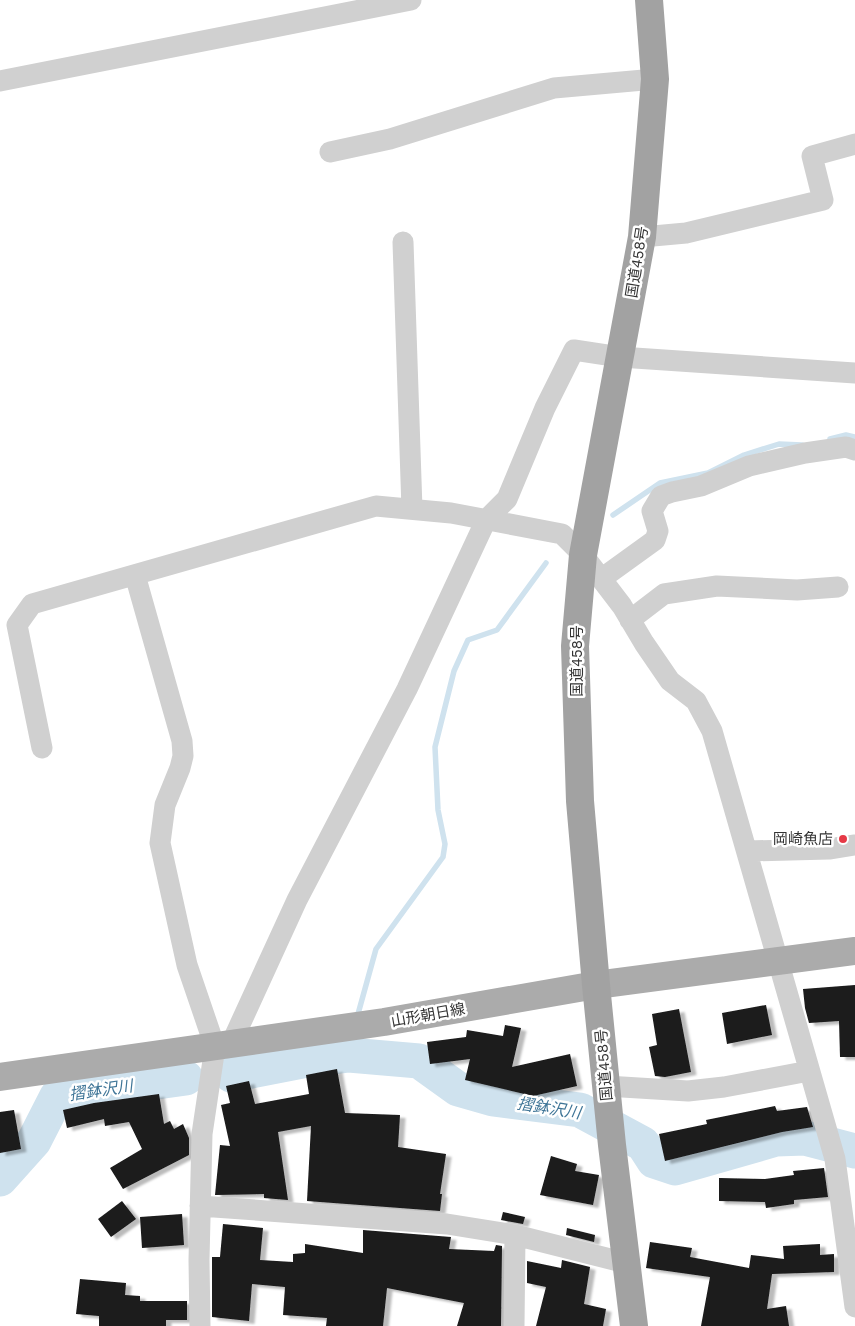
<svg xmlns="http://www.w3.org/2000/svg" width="855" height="1326" viewBox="0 0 855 1326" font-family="'Work Sans','Noto Sans JP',sans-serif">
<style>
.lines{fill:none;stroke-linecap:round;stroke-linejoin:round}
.stream{stroke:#cfe2ee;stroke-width:5.5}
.river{stroke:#cfe2ee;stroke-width:35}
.building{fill:#1a1a1a;filter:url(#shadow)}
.minor{stroke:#d0d0d0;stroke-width:21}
.primary{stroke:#ababab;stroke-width:28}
.trunk{stroke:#a2a2a2;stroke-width:28}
.poi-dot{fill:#e63946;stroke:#fff;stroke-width:2}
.labels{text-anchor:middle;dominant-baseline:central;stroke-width:5;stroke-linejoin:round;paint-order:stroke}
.street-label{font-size:15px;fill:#333;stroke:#fff}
.poi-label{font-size:15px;fill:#333;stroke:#fff;text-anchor:end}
.water-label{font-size:16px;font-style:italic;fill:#3f7597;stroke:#fff}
</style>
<defs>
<filter id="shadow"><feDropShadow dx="5.5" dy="3" stdDeviation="1" flood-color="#0004"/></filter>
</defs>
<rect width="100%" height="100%" fill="#fff"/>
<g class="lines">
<!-- stream -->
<path class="stream" d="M830,439L846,435L855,437
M613,515L660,483L708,473L744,455L779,444L802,445
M358,1014L376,949L443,857L445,844L438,810L435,747L454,671L468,640L497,630L546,563"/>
<!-- river -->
<path class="river" d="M231,1075L302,1061L349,1055L419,1061L458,1089L493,1099L580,1110L643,1144L654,1161L675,1168L776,1139L805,1138L855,1151
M0,1179L34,1141L57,1096L186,1078"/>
</g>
<!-- building -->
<path class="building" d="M855,985V1057H840L839,1021L809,1023L805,1008L803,989Z
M766,1005L772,1035L727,1044L722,1013Z
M679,1009L691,1072L665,1077L655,1076L649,1047L657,1045L652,1014Z
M505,1025L521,1028L512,1067L570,1054L577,1086L533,1096L465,1080L470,1059L430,1064L427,1042L466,1037L467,1030L503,1036Z
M337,1069L345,1113L400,1115L398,1147L446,1154L440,1194H442L440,1211L307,1201L311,1126L278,1132L288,1200L264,1198V1194L215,1195L220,1145L230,1146L221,1105L230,1103L226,1086L249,1081L255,1104L309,1094L306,1075Z
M159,1094L164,1124L170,1121L174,1129L183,1124L189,1138V1155L123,1189L110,1168L142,1149L129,1122L105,1126L104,1119L67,1128L63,1110L94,1103Z
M775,1106L777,1111L807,1107L813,1127L782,1132L665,1161L659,1134L707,1124L706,1120Z
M14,1110L21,1149L0,1153V1112Z
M551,1156L577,1164L575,1171L599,1175L593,1205L540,1195Z
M824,1168L828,1197L794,1200V1204L766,1208L765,1202L719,1201V1178L765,1179L794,1175L793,1171Z
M122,1201L136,1219L111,1237L98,1219Z
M503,1212L525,1217L523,1224L501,1220Z
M182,1214L184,1245L142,1248L140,1217Z
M223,1224L263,1228L260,1260L293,1262V1254L305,1253V1244L363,1253V1230L451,1237L449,1249L494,1251L496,1245L502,1246L501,1326H457L464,1303L387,1288L383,1326H326L327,1318L283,1315L285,1287L252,1284L249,1321L212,1317V1257H220Z
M567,1228L595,1235L594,1242L566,1235Z
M650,1242L692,1248L690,1257L749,1268L751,1255L784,1259L783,1246L820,1244V1255L834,1254V1272L772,1274L767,1309L786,1306L789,1326H701L710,1277L646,1268Z
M562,1260L590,1267L584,1304L606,1309L603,1326H536L546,1287L527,1283V1261L561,1268Z
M80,1279L126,1283L125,1295L140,1296V1301H187V1320H166V1326H99V1316L76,1314Z"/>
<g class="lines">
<!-- minor -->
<path class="minor" d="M0,81L411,0
M330,152L390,139L554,88L655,79
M642,237L686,233L823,200L812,156L855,144
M403,242L412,509
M135,575L182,741L183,756L180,768L165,805L160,843L187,965L215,1047L202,1134L199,1260L200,1326
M601,579L655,540L658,531L652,511L661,496L672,492L701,486L749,466L805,453L846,447L855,450
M630,620L664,594L717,586L797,590L838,587
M42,748L17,625L32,604L376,506L451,513L562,534L583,555L622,606L644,643L670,681L696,701L712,731L835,1159L855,1307
M748,851L829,849L855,845
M231,1044L297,900L407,689L486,520L507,499L545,408L574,350L620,357L855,373
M606,1086L688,1091L724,1087L809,1071
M200,1206L447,1224L515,1235L626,1263
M514,1326L515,1235"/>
<!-- primary -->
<path class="primary" d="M0,1077L384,1022L596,985L855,951"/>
<!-- trunk -->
<path class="trunk" d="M634,1326L612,1145L596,985L580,801L575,646L583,555L642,237L655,79L649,0"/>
</g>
<!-- markers -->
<circle class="poi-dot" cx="843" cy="839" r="5"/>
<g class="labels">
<!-- street labels -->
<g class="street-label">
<text transform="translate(637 262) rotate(-81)">国道458号</text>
<text transform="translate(577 661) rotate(-90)">国道458号</text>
<text transform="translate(428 1015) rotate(-10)">山形朝日線</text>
<text transform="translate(604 1065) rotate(-95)">国道458号</text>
</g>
<!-- poi labels -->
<g class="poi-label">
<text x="833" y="839">岡崎魚店</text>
</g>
<!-- water labels -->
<g class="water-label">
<text transform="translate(101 1090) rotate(-8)">摺鉢沢川</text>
<text transform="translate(549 1108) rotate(9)">摺鉢沢川</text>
</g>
</g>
</svg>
